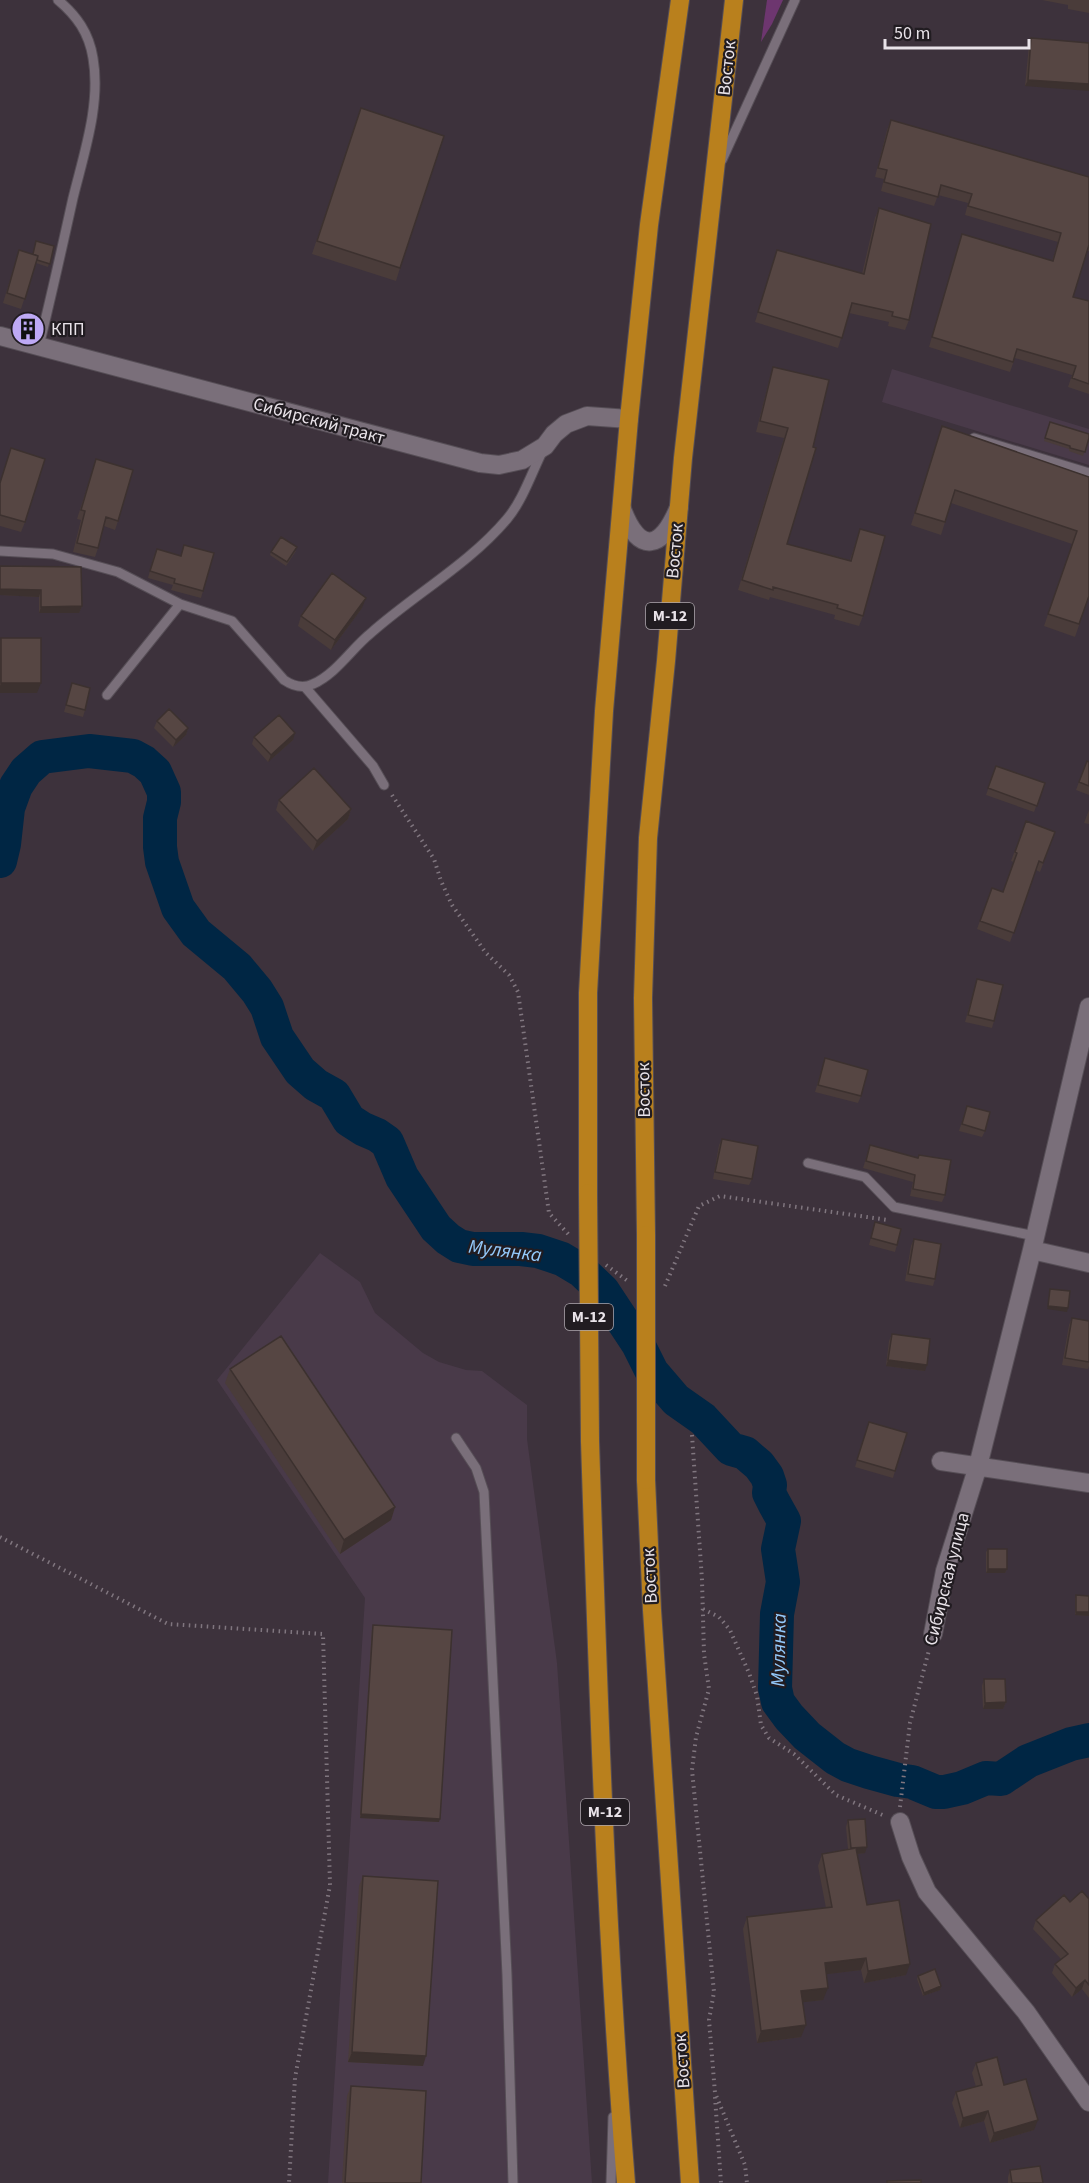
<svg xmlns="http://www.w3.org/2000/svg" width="1089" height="2183" viewBox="0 0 1089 2183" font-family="'Source Sans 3',sans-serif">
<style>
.built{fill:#493a49}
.green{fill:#6d366f}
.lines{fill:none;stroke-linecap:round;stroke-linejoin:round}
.river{stroke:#002644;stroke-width:34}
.service-casing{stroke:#564e56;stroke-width:11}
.minor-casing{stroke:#564e56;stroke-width:20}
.tertiary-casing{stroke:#564e56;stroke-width:20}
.trunk-casing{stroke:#564e56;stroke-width:20}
.path{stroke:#80767f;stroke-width:4;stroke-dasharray:1.5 4.5;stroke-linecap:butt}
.service{stroke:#7a6f7a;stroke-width:9}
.minor{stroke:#7a6f7a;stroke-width:18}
.tertiary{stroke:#7a6f7a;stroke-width:18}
.trunk{stroke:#b9801d;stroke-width:18}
.trunk-bridge-casing{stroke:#564e56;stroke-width:20;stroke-linecap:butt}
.trunk-bridge{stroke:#b9801d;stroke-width:18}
.wall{fill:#4a3c3a}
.shaded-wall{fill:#3c312f}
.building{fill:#564643;stroke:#3c312f;stroke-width:1.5}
.labels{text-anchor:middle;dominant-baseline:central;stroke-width:4.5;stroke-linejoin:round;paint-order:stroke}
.shield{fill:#211c21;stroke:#ada7ad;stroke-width:1.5}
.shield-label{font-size:16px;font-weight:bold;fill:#e9e3e9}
.street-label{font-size:18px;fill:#e9e3e9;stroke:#211c21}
.poi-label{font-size:18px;fill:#e9e3e9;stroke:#211c21;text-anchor:start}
.water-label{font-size:20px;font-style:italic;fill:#94cafc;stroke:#211c21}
</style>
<rect width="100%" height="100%" fill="#3d323c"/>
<!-- built -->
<path class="built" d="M892,369L1089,429V465L882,402Z
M320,1253L360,1282L375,1313L423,1353L439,1362L466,1370L482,1371L527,1405V1439L557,1663L592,2183H328L365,1598L217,1380Z"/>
<!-- green -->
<path class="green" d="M767,0H783L772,24L761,42Z"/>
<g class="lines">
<!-- river -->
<path class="river" d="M0,861L4,844L8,808L16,786L26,771L42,757L89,751L133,756L144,762L155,772L164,792V802L160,818V847L162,862L178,908L196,933L237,967L257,991L267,1007L277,1037L300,1071L316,1085L334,1095L349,1120L363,1129L377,1135L387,1142L402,1177L436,1228L448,1239L459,1246L473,1249H521L538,1251L562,1259L582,1271L603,1291L638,1344L652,1372L676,1400L703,1419L731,1449L745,1453L759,1465L767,1476L770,1485L769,1493L774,1503L784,1521L778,1549L783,1582L777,1614L775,1688L778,1702L789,1717L807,1736L835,1758L848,1765L869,1772L898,1780L912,1782L936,1792H944L962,1788L986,1778L1001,1779L1028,1761L1071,1744L1089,1740"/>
<defs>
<path id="service" d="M722,160L795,0
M39,346C51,297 62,248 73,198C84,153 101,104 93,58C89,33 77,16 58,0
M974,438L1089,473
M0,551L53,554L118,572L180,604L232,621L284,680C293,686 303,689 313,684C336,674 352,648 371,633C415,594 469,564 507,519C523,500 532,472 543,450
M305,687L373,766L384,785
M107,695L180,604
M808,1163L865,1177L894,1207L1035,1236
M456,1438L476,1468L484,1492L507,1975L513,2183
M611,2183L613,2117"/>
<path id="minor" d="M0,336L480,463L499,465L522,460L545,446L554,434L566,424L587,416L629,419
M1032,1250L1089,1263
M941,1461L1089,1483
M933,1634L945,1571L978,1466L1032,1250L1089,1007
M900,1822L911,1857L927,1892L1026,2012L1089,2102"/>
<path id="tertiary" d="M622,509C639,555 662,550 679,507"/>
<path id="trunk" d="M588,1193V993L604,711L629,419L649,225L680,0
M646,1235L643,998L648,838L666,661L683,458L734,0
M590,1441C598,1688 606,1936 626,2183
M646,1480L652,1610L690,2183"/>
</defs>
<!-- service casing -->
<use href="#service" class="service-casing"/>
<!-- minor casing -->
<use href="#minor" class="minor-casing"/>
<!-- tertiary casing -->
<use href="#tertiary" class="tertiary-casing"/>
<!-- trunk casing -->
<use href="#trunk" class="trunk-casing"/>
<!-- path -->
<path class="path" d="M392,795L434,859L441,881L452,905L486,953L509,975L518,992L549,1213L570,1236
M606,1265L629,1282
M665,1286L699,1206L720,1196L888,1220
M692,1435L702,1580L704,1654L709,1689L696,1737L692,1770L714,1992L709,2020L715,2093L745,2165L747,2183
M0,1537L168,1624L323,1634L330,1885L295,2078L289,2183
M703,1609L719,1617L730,1630L749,1673L757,1696L761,1725L769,1738L794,1754L836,1795L885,1816
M900,1807L910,1723L929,1650
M715,2097L721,2183"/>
<!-- service -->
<use href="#service" class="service"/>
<!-- minor -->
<use href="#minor" class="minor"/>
<!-- tertiary -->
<use href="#tertiary" class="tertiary"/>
<!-- trunk -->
<use href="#trunk" class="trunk"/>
<defs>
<path id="trunk-bridge" d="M588,1193L590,1441
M646,1480V1235"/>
</defs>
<!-- trunk-bridge casing -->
<use href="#trunk-bridge" class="trunk-bridge-casing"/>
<!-- trunk-bridge -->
<use href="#trunk-bridge" class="trunk-bridge"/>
</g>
<!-- wall -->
<path class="wall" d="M1042,0H1089V13L1068,9V5Z
M1031,38L1089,43L1025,86L1029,45Z
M891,120L1089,177V251H1087L1073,297L1089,301V394L1068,387L1072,375L1015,358L1010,372L929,347L962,234L1052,261L1058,242L965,215L968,203L938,195L934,206L881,191L884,179L875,177L887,130Z
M356,122L400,268L396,281L312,254Z
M879,208L909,320L905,330L888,326L889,322L849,313L838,348L755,322L777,250L862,274L875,218Z
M54,246L48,267L36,263L21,309L3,303L19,250L32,254Z
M773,367L829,380L787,544L850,560L860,529L863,616L859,626L834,619L835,615L770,597L769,600L738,590L784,438L756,432L770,377Z
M1050,422L1089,438L1083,456L1069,451V449L1044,441Z
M942,426L1089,477V596L1075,637L1044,626L1072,544L951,503L941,535L911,525Z
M96,459L118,521L115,530L104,526L98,548L95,557L73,552L81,520L77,519Z
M0,482L25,522L21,532L0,526Z
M184,545L203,591L201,598L171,590L173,585L148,578L154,555L181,556Z
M296,551L286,566L270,555L271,552Z
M0,566L82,606L79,613H39V597L0,595Z
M362,608L331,650L298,626L301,616Z
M1,638L37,693H0V641Z
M72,683L85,710L83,717L64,712Z
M157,721L188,728L186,735L173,747L154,728Z
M254,737L293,740L268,762L252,744Z
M1087,761L1089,762V795L1076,790Z
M996,766L1045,783L1034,812L986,795Z
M279,800L351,809L348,819L313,851L276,810Z
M1089,810V824L1084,823Z
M1026,821L1055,832L1040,872L1036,870L1010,942L977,929L992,888L1003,892L1014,862L1011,861Z
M977,979L994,1021L992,1028L965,1022Z
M825,1058L861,1096L858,1103L815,1092Z
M967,1106L985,1131L982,1137L959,1131Z
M722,1139L752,1179L749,1185L713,1179L719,1145Z
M870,1145L918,1158L919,1155L945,1195L942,1202L910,1196L913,1182L863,1168Z
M875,1222L897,1245L895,1252L869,1245Z
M914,1239L935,1279L933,1286L905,1281L911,1246Z
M1072,1318L1089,1321V1366L1088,1369L1062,1365L1069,1325Z
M892,1334L925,1371L886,1366L889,1341Z
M230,1369L395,1507L391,1520L340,1554L225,1383Z
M869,1422L895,1471L893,1478L855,1467Z
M988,1549L1007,1569L1005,1573H986V1552Z
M1076,1595L1089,1596V1616L1075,1615V1599Z
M373,1625L439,1822L360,1818L372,1628Z
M984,1679L1006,1702L1003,1709H983L982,1686Z
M848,1820L865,1853L857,1854L867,1905L906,1975L864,1983L861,1970L826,1974L823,2000L803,2002L801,2037L757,2043L743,1929L747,1917L826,1908L818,1866L822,1854L848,1849L846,1827Z
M363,1876L423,2066L348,2062L359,1886Z
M1089,1899V1998L1082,1989L1072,1997L1052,1973L1055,1964L1061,1959L1033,1929L1036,1920L1070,1902Z
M918,1976L941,1986L940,1990L923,1996L917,1979Z
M976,2063L1004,2085L1034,2130L990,2143L984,2121L960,2128L952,2103L956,2092L976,2087L972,2073Z
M351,2086L421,2183H342L347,2096Z
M1010,2170L1043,2183H1008V2177Z"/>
<!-- shaded-wall -->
<path class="shaded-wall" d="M1028,80L1089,84V91L1025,86Z
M0,589L41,590L39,597L0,595Z
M366,598L362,608L331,650L335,640Z
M82,606L79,613H39L41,607Z
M1,683H41L37,693H0V686Z
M188,728L186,735L173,747L176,740Z
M295,733L293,740L268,762L271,755Z
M351,809L348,819L313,851L317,841Z
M1048,1306L1068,1308L1067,1312L1047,1309Z
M888,1360L927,1365L925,1371L886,1366Z
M395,1507L391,1520L340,1554L344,1540Z
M988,1569H1007L1005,1573H986Z
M1076,1612H1089V1616L1075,1615Z
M1006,1702L1003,1709H983L985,1703Z
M361,1814L440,1819L439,1822L360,1818Z
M867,1847L865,1853L848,1855L851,1848Z
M866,1958L861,1970L820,1975L825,1963Z
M910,1964L906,1975L864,1983L868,1971Z
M1085,1980L1082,1989L1072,1997L1076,1988Z
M941,1986L940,1990L923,1996L924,1993Z
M828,1988L823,2000L797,2003L801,1991Z
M806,2025L801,2037L757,2043L761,2031Z
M352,2052L426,2056L423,2066L348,2062Z
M988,2111L984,2121L960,2128L963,2118Z
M1038,2120L1034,2130L990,2143L994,2133Z"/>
<!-- building -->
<path class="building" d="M1031,38L1089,43V84L1028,80Z
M361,108L444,136L400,268L317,241Z
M891,120L1089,177V245L1073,297L1089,301V384L1072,378L1076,366L1017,349L1013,362L932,337L962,234L1053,261L1061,233L968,206L972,194L941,185L938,197L884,182L887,170L878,168Z
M879,208L931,224L909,320L892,316L893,312L852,303L842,338L758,312L777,250L864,274Z
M36,241L54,246L50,264L37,260L38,256L33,254Z
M19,250L38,256L25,299L7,293Z
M773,367L829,380L813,447L816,448L787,544L851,561L860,529L885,536L863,616L837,608L838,605L773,587V590L742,580L788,428L760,421Z
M1050,422L1089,434V438L1085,452L1070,448V446L1045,438Z
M942,426L1089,477V596L1079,624L1048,614L1077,531L955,490L945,522L915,513Z
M11,448L45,459L25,522L0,515V483Z
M96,459L133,470L118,521L106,517L98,548L77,543L85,511L81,510Z
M281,537L297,547L287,562L271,552Z
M184,545L214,553L203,591L174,583L175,579L150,571L157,549L181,556Z
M0,566L81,567L82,606L41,607V590L0,589Z
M332,573L366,598L335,640L301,616Z
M1,638H41V683H1Z
M72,683L90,688L85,710L66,705Z
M169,709L188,728L176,740L157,721Z
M279,715L295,733L271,755L254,737Z
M1087,761L1089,762V786L1079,782Z
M996,766L1045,783L1037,806L988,788Z
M314,768L351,809L317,841L279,800Z
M1026,821L1055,832L1043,863L1039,861L1014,933L980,921L992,888L1003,892L1017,853L1015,852Z
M977,979L1003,985L994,1021L968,1015Z
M825,1058L868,1070L861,1096L818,1085Z
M967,1106L990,1112L985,1131L962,1124Z
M722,1139L758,1146L752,1179L715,1172Z
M870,1145L918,1158L919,1155L951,1160L945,1195L913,1189L915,1175L866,1161Z
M875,1222L901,1229L897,1245L871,1238Z
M914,1239L941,1244L935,1279L908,1274Z
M1050,1289L1070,1291L1068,1308L1048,1306Z
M1072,1318L1089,1321V1362L1065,1358Z
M892,1334L930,1339L927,1365L888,1360Z
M281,1336L395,1507L344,1540L230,1369Z
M869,1422L907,1433L895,1471L857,1460Z
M988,1549H1007V1569H988Z
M1076,1595L1089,1596V1612H1076Z
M373,1625L452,1630L440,1819L361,1814Z
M984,1679H1005L1006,1702L985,1703Z
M865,1819L867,1847L851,1848L848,1820Z
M856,1848L867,1905L899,1900L910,1964L868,1971L866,1958L825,1963L828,1988L801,1991L806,2025L761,2031L747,1917L832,1907L822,1854Z
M363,1876L438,1881L426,2056L352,2052Z
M1082,1891L1089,1899V1985L1085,1980L1076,1988L1055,1964L1068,1954L1036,1920L1064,1895L1070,1902Z
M935,1969L941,1986L924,1993L918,1976Z
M997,2057L1004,2085L1026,2079L1038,2120L994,2133L988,2111L963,2118L956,2092L982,2085L976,2063Z
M351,2086L426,2091L421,2183H345Z
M1040,2166L1043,2183H1012L1010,2170Z
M921,2180V2183H887V2181Z"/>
<!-- icons -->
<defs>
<symbol id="building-disc" viewBox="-11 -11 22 22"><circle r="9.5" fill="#bea9f5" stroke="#211c21"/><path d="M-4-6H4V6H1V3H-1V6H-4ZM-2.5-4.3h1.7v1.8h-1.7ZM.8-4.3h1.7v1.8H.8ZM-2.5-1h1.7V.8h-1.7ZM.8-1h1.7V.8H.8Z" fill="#111"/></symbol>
</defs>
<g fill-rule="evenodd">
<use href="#building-disc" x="9" y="310" width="38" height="38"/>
</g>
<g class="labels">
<!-- shield labels -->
<g class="shield">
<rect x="646" y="603" width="48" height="26" rx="4.5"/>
<rect x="565" y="1304" width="48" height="26" rx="4.5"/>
<rect x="581" y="1799" width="48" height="26" rx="4.5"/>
</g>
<g class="shield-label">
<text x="670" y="616">М-12</text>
<text x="589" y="1317">М-12</text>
<text x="605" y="1812">М-12</text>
</g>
<!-- street labels -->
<g class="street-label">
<text transform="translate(727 68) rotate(-84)">Восток</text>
<text transform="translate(319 421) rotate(15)">Сибирский тракт</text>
<text transform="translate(675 551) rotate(-85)">Восток</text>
<text transform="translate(644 1090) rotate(-91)">Восток</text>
<text transform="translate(650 1576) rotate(-93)">Восток</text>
<text transform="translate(947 1579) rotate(-76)">Сибирская улица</text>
<text transform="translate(682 2061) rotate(-94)">Восток</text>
</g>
<!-- poi labels -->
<g class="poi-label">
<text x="51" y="329">КПП</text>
</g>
<!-- water labels -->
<g class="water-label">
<text transform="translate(505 1251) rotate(7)">Мулянка</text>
<text transform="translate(779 1650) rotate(-89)">Мулянка</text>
</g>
</g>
<!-- scale -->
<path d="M885 39v9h144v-9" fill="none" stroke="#e9e3e9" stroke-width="3"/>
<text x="894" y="39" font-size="18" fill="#e9e3e9" stroke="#211c21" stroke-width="4.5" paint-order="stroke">50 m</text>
</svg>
